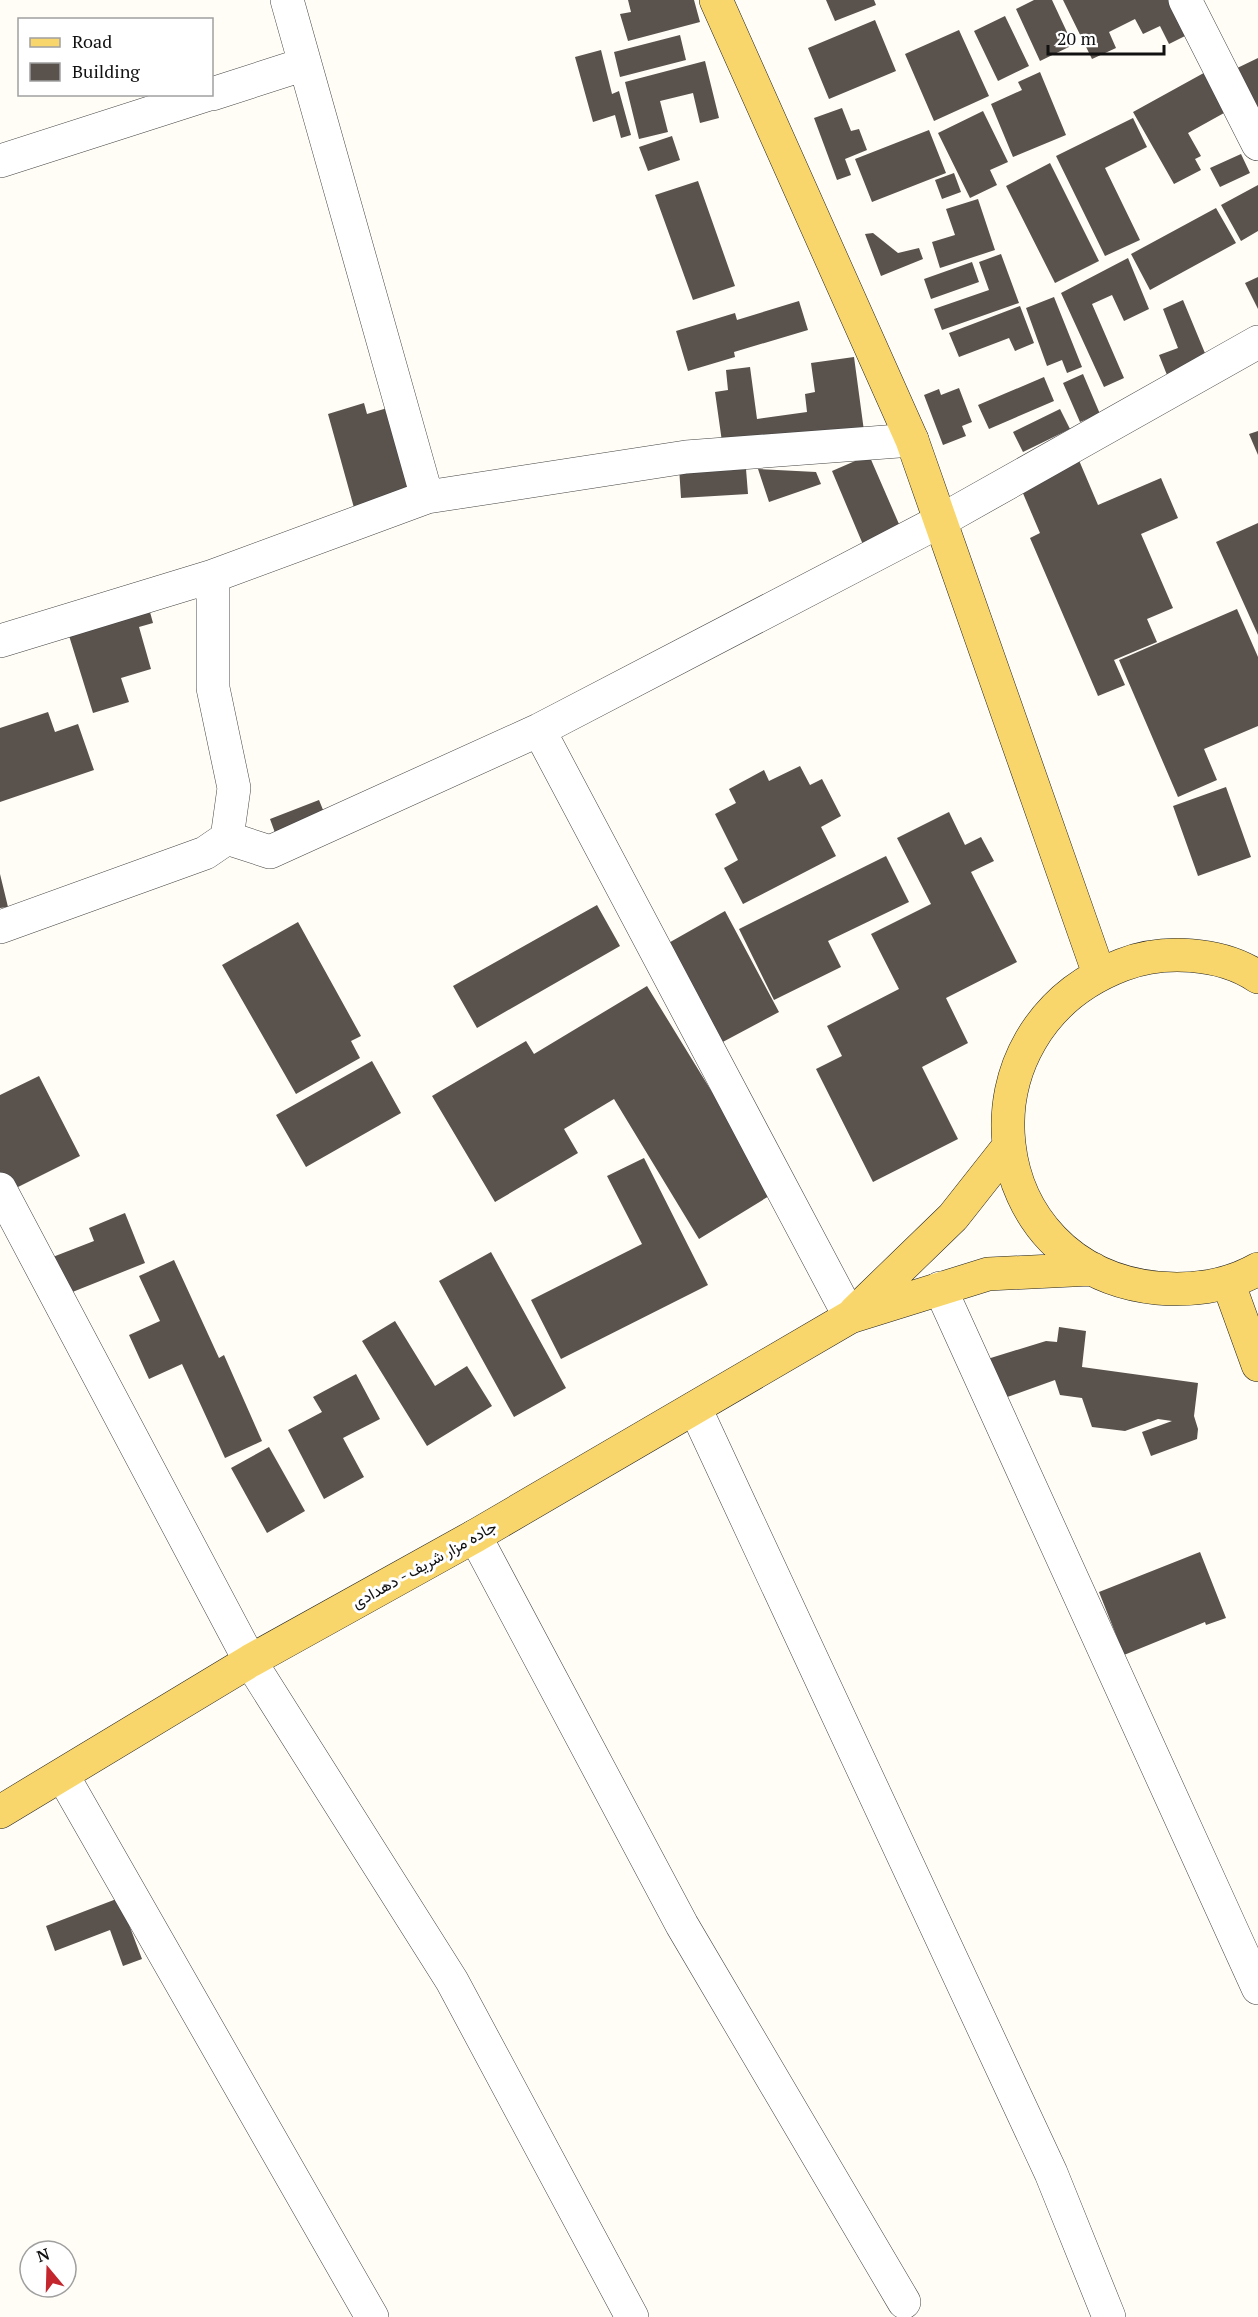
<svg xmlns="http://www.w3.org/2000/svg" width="1258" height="2317" viewBox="0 0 1258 2317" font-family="'PT Serif',Vazirmatn,serif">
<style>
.building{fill:#5a524d}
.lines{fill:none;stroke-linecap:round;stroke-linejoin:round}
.minor-casing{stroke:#444;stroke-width:34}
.primary-casing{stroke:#222;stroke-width:34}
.minor{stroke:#fff;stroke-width:33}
.primary{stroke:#f9d66b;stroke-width:33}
.labels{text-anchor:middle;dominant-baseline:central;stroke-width:6;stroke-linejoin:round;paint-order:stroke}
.street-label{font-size:16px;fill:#111;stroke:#fff}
</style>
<rect width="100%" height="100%" fill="#fffdf5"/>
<!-- building -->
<path class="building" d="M628,0H694L700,22L628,41L620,14L631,12Z
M826,0H874L876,5L835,21Z
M1034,0H1052L1073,45L1040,61L1016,9Z
M1063,0H1173L1189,34L1169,44L1160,26L1143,34L1135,19L1109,32L1116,48L1092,59Z
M1005,16L1029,66L998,81L974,31Z
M875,20L896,71L829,99L808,48Z
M959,30L989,96L934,121L905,54Z
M680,35L686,60L620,77L614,52Z
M601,50L612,94L619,91L631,135L621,138L615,115L593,122L575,57Z
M1258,58V108L1231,71Z
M705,61L719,118L700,123L693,93L660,101L668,132L639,139L625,82Z
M1211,69L1233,108L1188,133L1201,156L1195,159L1201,170L1174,184L1133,112Z
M1040,72L1066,135L1013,157L991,104L1022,90L1018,82Z
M842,108L851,131L859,129L867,150L845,159L851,175L837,180L814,118Z
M983,111L1008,162L990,170L997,185L970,198L938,133Z
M1133,118L1147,147L1105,168L1140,240L1105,256L1056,156Z
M929,130L946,173L872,202L855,159Z
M672,136L680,160L648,171L639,147Z
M1241,154L1250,173L1220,187L1210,168Z
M1050,163L1099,261L1055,283L1006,186Z
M954,173L961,192L942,199L935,180Z
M698,181L735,286L693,300L655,195Z
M1258,185V231L1241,241L1221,205Z
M978,199L995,250L940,268L932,242L955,235L946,209Z
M1216,208L1236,243L1150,290L1131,254Z
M873,233L898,253L919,248L923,259L881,276L865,234Z
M1001,254L1019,303L942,330L934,309L989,290L979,262Z
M1128,258L1149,309L1124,321L1112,295L1092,304L1124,378L1104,387L1061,293Z
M972,262L979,282L931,299L924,279Z
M1258,277V309L1245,283Z
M1054,297L1082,367L1067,373L1062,360L1047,366L1026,308Z
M1183,300L1207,358L1167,375L1159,355L1178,348L1163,309Z
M799,301L808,330L734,352L735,357L688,371L676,331L735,313L737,320Z
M1020,306L1034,343L1015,351L1009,338L959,357L949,333Z
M854,357L864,431L723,449L715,392L728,390L726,370L750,367L757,419L807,412L805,394L815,392L811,363Z
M1083,374L1100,414L1080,422L1063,383Z
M1044,377L1054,401L989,429L978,405Z
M959,388L972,422L962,426L966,436L943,445L924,395L939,389L941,395Z
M364,403L367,414L401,404L427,495L356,515L328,414Z
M1060,409L1070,429L1023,452L1013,432Z
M1258,431V455L1249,434Z
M869,455L902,531L864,547L832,471Z
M1078,458L1098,505L1161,478L1178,518L1141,534L1173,608L1147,619L1157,642L1114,660L1125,685L1098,696L1030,538L1040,533L1019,484Z
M679,467L720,471L746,469L748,494L681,498Z
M758,469L816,472L821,484L769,502Z
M1258,523V635L1216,542Z
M147,601L153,623L139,627L151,669L121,678L129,702L93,713L66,626Z
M1237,609L1258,657V726L1204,749L1217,780L1178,797L1119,660Z
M48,712L55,732L78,724L94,770L0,802V728Z
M800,766L810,785L822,779L841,816L821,827L836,856L743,904L724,868L738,860L715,814L736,803L729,789L764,770L769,781Z
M1226,787L1251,857L1198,876L1173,806Z
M319,800L328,822L278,841L270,819Z
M949,812L965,845L981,837L994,861L971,872L1017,962L946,998L968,1043L922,1067L958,1139L873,1182L816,1069L842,1056L827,1026L899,989L871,934L931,904L897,838Z
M886,856L909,902L828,941L841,967L774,1000L739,929Z
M0,874L8,907L0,908Z
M597,905L620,946L477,1028L453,986Z
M725,911L779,1012L719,1044L665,945Z
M298,922L361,1036L351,1041L360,1058L296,1094L222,965Z
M647,986L774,1193L699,1239L614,1099L564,1129L578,1153L495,1202L432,1096L526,1041L534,1054Z
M372,1061L401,1113L306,1167L276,1115Z
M39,1076L80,1156L6,1193L0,1182V1095Z
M644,1158L708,1285L561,1359L531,1300L642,1244L607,1176Z
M125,1213L145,1263L60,1297L45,1260L94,1241L89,1228Z
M491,1252L566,1388L514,1417L439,1281Z
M174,1260L219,1358L224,1355L262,1441L225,1458L182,1364L149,1379L129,1335L160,1321L139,1276Z
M395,1321L435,1386L467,1366L492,1406L427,1446L362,1341Z
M1059,1327L1086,1331L1082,1367L1198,1383L1194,1416L1198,1429L1197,1439L1151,1456L1142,1432L1172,1421L1158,1419L1125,1431L1092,1427L1082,1398L1060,1395L1055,1380L996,1401L981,1361L1046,1341L1057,1342Z
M356,1374L380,1419L343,1438L364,1477L324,1499L288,1430L322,1412L313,1397Z
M269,1447L305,1511L267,1533L231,1468Z
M1200,1552L1226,1618L1206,1625L1205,1622L1124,1655L1099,1592Z
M119,1898L142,1959L123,1966L110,1930L55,1951L46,1926Z"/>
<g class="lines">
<defs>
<path id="minor" d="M287,0L427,497
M1185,0L1258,144
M212,94L305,64
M0,161L209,94
M0,641L213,576
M539,730L850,1317
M227,838L270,852L539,730L942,520L1258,342
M0,927L205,853L227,838L234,788L213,688V576L427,497L686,457L912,440
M0,1189L250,1661L452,1981L632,2317
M940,1288L1258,1988
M695,1408L1051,2173L1109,2317
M475,1536L682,1925L904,2302
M63,1776L372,2317"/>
<path id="primary" d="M716,0L912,440L1099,974
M1258,977C1221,952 1163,949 1122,965C952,1030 979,1270 1157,1288C1192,1291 1228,1286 1258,1269
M1228,1282L1258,1365
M855,1312L953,1217L1009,1146
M0,1812L250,1661L475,1536L850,1317L988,1274L1093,1269"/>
</defs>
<!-- minor casing -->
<use href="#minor" class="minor-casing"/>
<!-- primary casing -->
<use href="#primary" class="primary-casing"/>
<!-- minor -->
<use href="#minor" class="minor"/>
<!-- primary -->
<use href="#primary" class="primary"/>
</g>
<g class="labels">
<!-- street labels -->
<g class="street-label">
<text transform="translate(424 1564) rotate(-29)">جاده مزار شریف - دهدادی</text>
</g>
</g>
<!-- legend -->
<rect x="18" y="18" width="195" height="78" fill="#ffffff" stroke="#a0a0a0" stroke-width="1.5"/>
<rect x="30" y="38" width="30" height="9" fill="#f9d66b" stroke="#a0a0a0" stroke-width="1.5"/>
<text x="72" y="48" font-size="18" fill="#111111">Road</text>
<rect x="30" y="63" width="30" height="18" fill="#5a524d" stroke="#a0a0a0" stroke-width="1.5"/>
<text x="72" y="78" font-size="18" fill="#111111">Building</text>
<!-- north arrow -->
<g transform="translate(48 2269) rotate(341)"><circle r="28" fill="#ffffff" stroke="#a0a0a0" stroke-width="1.5"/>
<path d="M0-4.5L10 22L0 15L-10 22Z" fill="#c4262e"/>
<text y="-9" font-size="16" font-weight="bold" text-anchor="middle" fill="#111111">N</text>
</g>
<!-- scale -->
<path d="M1048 45v9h116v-9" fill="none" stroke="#111111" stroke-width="3"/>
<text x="1057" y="45" font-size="18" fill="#111111" stroke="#ffffff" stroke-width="4.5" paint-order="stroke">20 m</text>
</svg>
